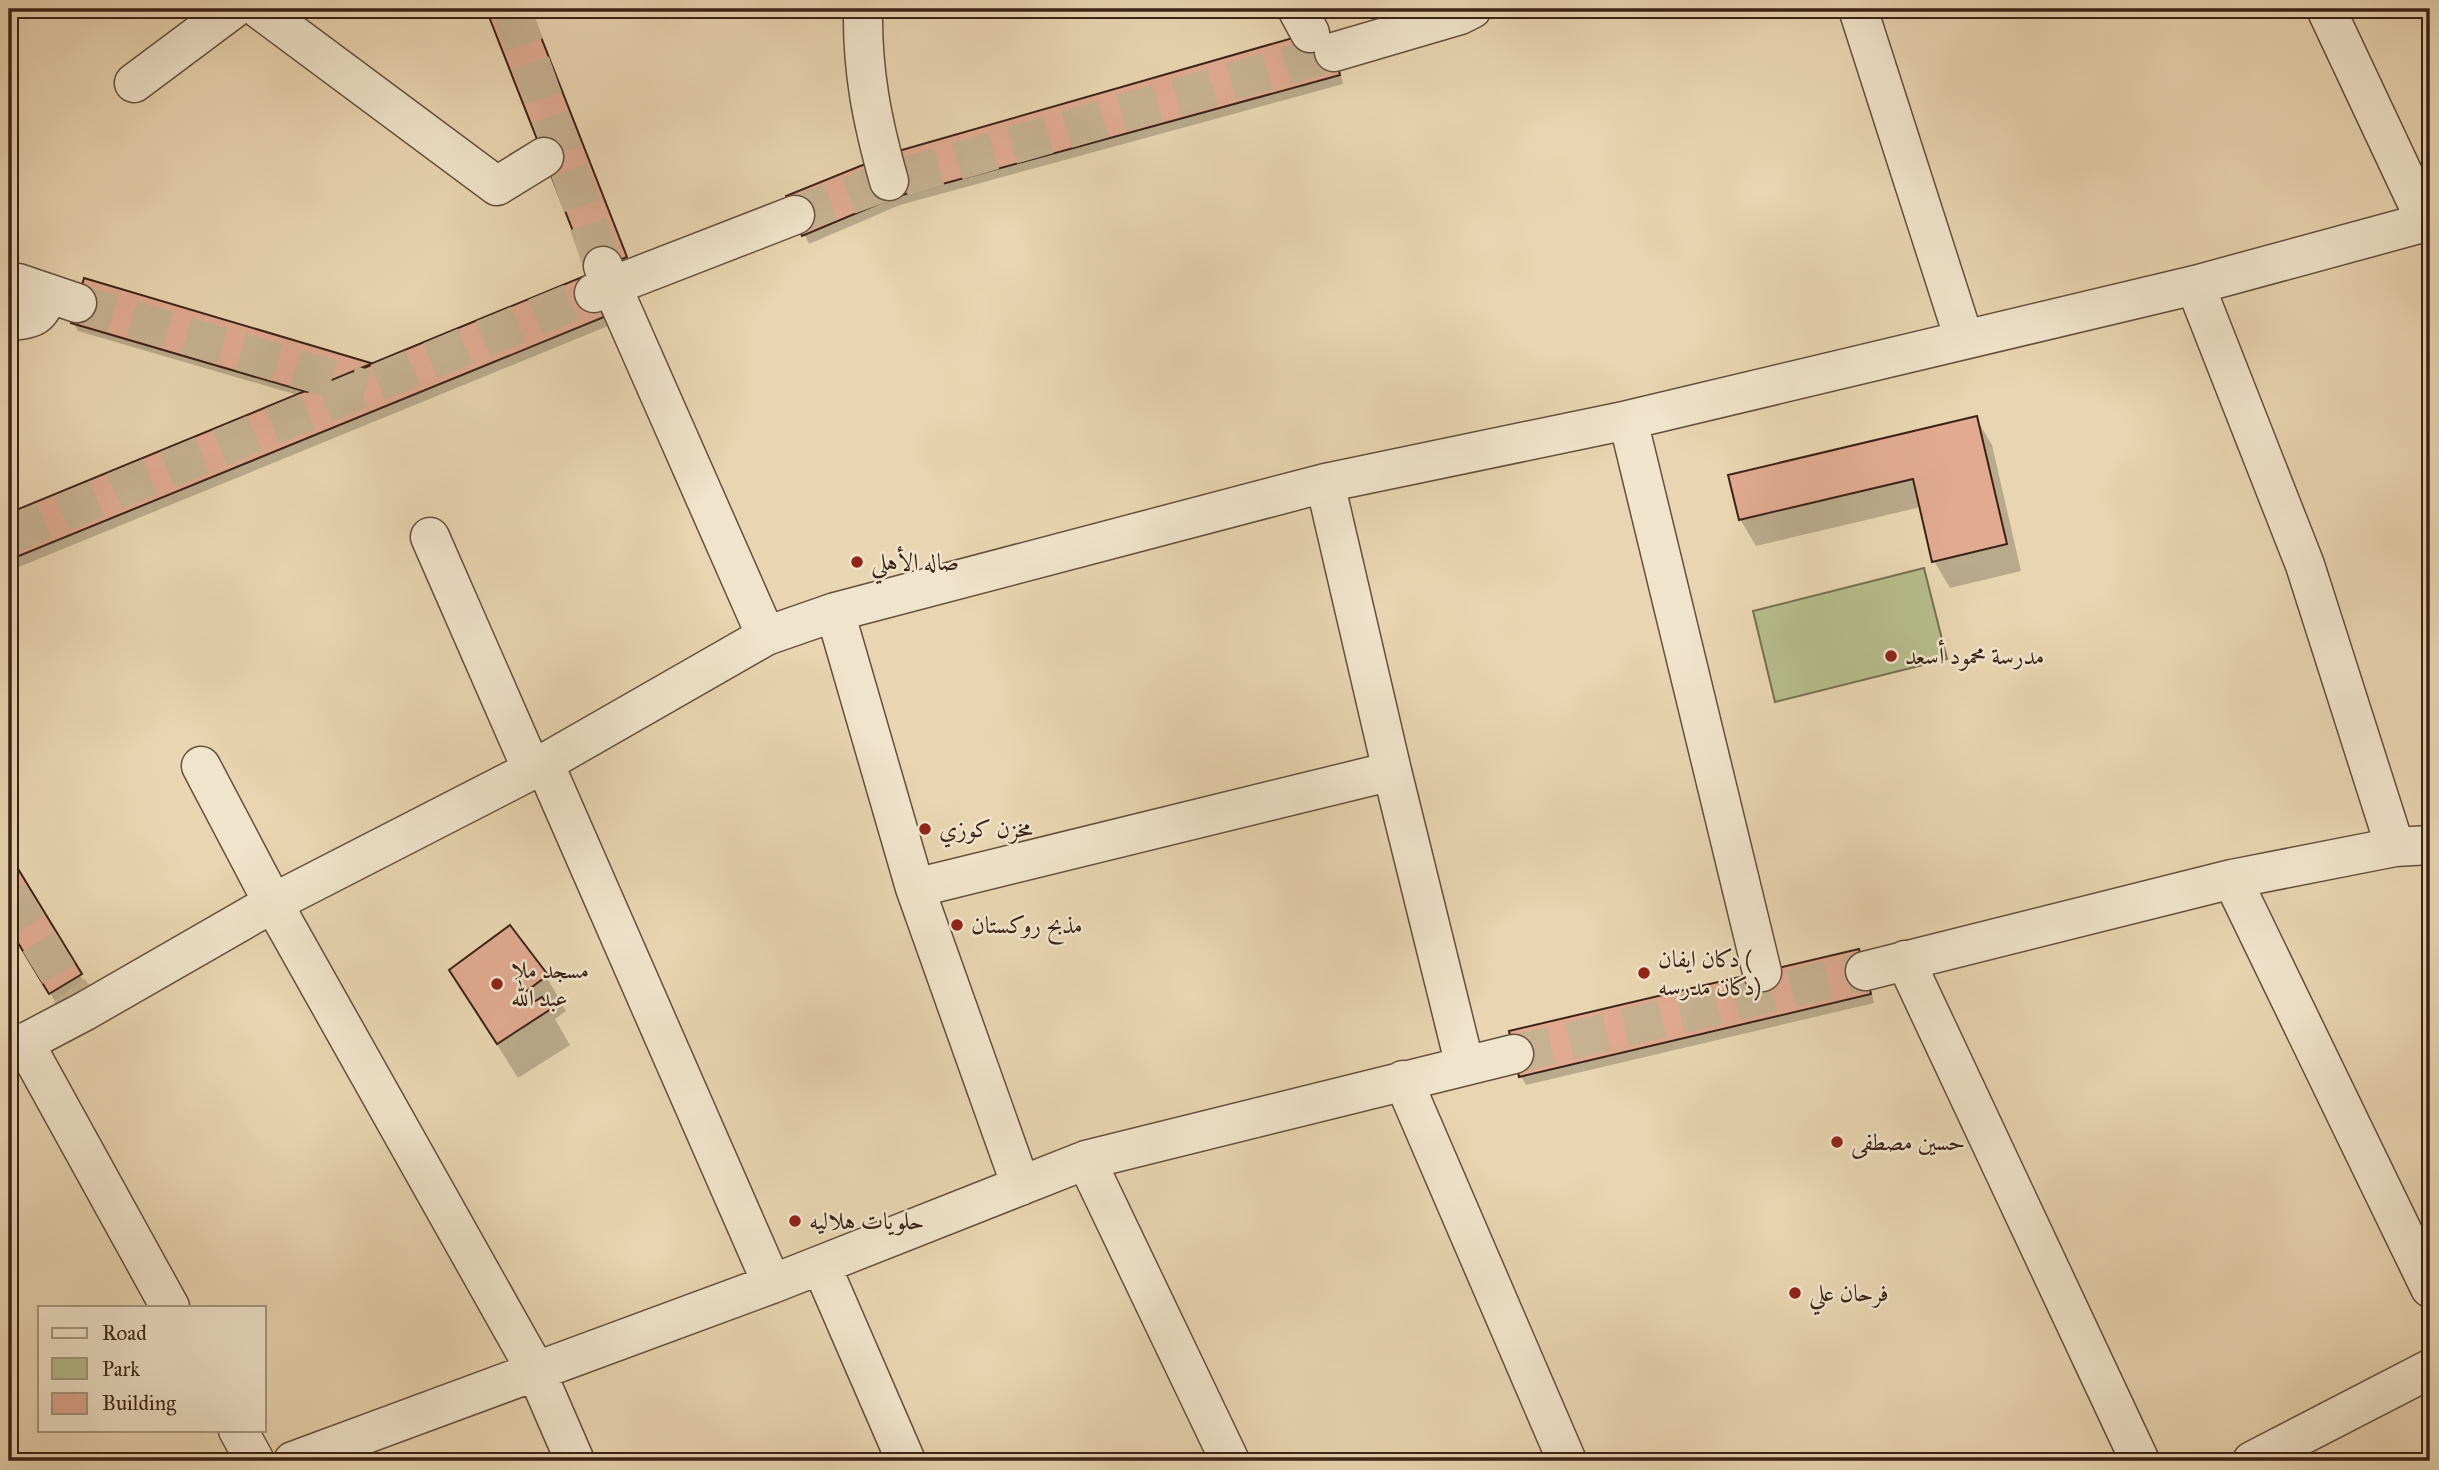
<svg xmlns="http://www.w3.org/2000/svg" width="2439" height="1470" viewBox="0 0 2439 1470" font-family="'IM FELL Great Primer',Amiri,serif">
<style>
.green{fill:#b6bd8c;stroke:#787052;stroke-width:2}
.shadow{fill:#0003}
.building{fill:#e1aa91;stroke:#3b2218;stroke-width:2}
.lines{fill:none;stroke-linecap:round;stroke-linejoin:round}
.minor-tunnel{stroke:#c6b192;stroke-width:38;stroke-dasharray:38 19;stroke-linecap:butt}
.minor-casing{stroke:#664f3e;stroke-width:41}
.minor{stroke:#f1e4cc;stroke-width:38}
.poi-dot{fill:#8f2418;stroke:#f1e4cc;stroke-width:2.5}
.labels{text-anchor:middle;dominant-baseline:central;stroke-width:5;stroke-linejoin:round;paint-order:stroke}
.poi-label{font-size:24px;fill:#3b2218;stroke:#f1e4cc;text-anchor:start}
</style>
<rect width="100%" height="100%" fill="#e9d5b1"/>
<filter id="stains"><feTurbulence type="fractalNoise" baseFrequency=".00286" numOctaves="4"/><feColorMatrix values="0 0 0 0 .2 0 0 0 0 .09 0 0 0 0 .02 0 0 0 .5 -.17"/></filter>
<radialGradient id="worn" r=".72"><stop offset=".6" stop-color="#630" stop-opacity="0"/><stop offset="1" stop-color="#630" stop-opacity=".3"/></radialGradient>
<!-- green -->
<path class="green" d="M1924,568L1947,659L1775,702L1753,611Z"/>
<!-- shadow -->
<path class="shadow" d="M488,9H530L630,266L590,271Z
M1338,63L1343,84L900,205L809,244L788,197Z
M591,286L608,326L9,571V514L301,396L78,331L73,322L374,366Z
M1976,418L1992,445L2021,571L1950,588L1934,561L1921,507L1756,546L1740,519Z
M9,858L85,983L55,1001L9,925Z
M1864,959L1874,1003L1526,1085L1521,1076Z
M451,971L546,976L566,1011L555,1019L570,1045L518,1078Z"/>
<!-- building -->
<path class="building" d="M486,9H530L627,257L589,272Z
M1310,33L1334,52L1340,75L895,197L802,236L786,196L895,152Z
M587,275L604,317L9,560V513Z
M84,278L374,364L307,392L71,323Z
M1977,416L2007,544L1932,562L1913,479L1739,520L1728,475Z
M9,854L82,974L49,994L9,928Z
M510,925L548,975L524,993L532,1003L542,997L551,1009L497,1044L449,970Z
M1859,949L1871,994L1519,1077L1509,1031Z"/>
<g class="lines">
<!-- minor-tunnel -->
<path class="minor-tunnel" d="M512,9L603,266
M795,215L889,181L1334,52
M77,303L366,389
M9,535L594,293
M9,893L65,984L85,1011
M1514,1054L1865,971"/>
<defs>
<path id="minor" d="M259,9L497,186L544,157
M863,9C862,71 872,121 889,181
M1297,9L1310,33
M1858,9L1964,339
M2326,9L2426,222
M1334,52L1460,15L1472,9
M134,83L233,9
M603,266L766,636
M18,283L77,303
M2195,285L2305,565L2395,847
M594,293L795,215
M9,321C33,319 41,318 48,293
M1628,420L1762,972
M1325,483L1392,771L1465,1066
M430,537L532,770
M835,612L915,888L1021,1186
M544,763L772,1284
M201,766L273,903L536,1371L575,1461
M2232,879L2430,1288
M915,888L1392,771
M1905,960L2140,1461
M1865,971L2232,879L2395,847L2430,845
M24,1042L170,1307
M9,1051L85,1011L273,903L532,770L766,636L835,612L1325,483L1628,420L2195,285L2430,221
M1403,1080L1567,1461
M1086,1160L1230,1461
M821,1265L906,1461
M238,1430L255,1461
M293,1461L772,1284L1086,1160L1514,1054
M2252,1461L2430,1369"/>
</defs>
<!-- minor casing -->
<use href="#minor" class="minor-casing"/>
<!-- minor -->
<use href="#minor" class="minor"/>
</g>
<!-- markers -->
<g class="poi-dot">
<circle cx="857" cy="562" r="7"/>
<circle cx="1891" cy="656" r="7"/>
<circle cx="925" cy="829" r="7"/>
<circle cx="957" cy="925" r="7"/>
<circle cx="1644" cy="973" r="7"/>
<circle cx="497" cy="984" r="7"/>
<circle cx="1837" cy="1142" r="7"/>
<circle cx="795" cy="1221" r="7"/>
<circle cx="1795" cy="1293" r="7"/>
</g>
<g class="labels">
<!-- poi labels -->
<g class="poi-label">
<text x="871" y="562">صاله الأهلي</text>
<text x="1905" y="656">مدرسة محمود أسعد</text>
<text x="939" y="829">مخزن كوزي</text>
<text x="971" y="925">مذبح روكستان</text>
<text x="1658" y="959">دكان ايفان (<tspan x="1658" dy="28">دكان مدرسه)</tspan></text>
<text x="511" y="970">مسجد ملا<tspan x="511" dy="28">عبد الله</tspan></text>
<text x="1851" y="1142">حسين مصطفى</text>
<text x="809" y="1221">حلويات هلاليه</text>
<text x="1809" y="1293">فرحان علي</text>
</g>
</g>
<!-- margin -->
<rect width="2439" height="1470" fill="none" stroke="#e9d5b1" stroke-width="35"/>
<rect x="10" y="10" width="2418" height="1449" fill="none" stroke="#3b2218" stroke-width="3.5"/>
<rect x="18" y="18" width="2404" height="1435" fill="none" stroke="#3b2218" stroke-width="2"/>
<!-- legend -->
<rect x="38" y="1306" width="228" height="126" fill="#f1e4cc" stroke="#a89684" stroke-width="2"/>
<rect x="52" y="1328" width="35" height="10" fill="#f1e4cc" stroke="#a89684" stroke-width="2"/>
<text x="102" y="1340" font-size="21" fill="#3b2218">Road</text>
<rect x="52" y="1358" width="35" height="21" fill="#b6bd8c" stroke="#a89684" stroke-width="2"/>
<text x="102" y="1376" font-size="21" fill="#3b2218">Park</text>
<rect x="52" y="1393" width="35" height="21" fill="#e1aa91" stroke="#a89684" stroke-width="2"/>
<text x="102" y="1410" font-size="21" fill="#3b2218">Building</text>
<rect width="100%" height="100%" filter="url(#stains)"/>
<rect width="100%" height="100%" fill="url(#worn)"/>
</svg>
